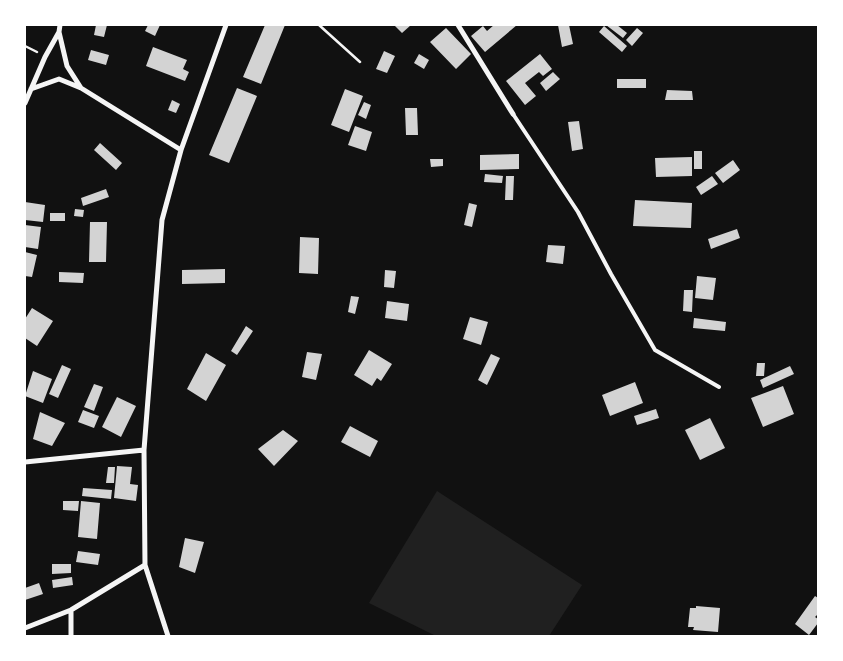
<svg xmlns="http://www.w3.org/2000/svg" width="843" height="661" viewBox="0 0 843 661" font-family="Rubik,sans-serif">
<style>
.green{fill:#202020}
.building{fill:#d3d3d3}
.lines{fill:none;stroke-linecap:round;stroke-linejoin:round}
.path{stroke:#f5f5f5;stroke-width:2.5}
.service{stroke:#f5f5f5;stroke-width:4}
.minor{stroke:#f5f5f5;stroke-width:5}
</style>
<rect width="100%" height="100%" fill="#111"/>
<!-- green -->
<path class="green" d="M437,491L582,585L549,636H436L369,603Z"/>
<!-- building -->
<path class="building" d="M96,25H107L104,37L94,35Z
M148,25H160L155,36L145,31Z
M265,25H285L261,84L243,77Z
M394,25H411L402,33Z
M494,25H517L485,52L471,36L483,26L487,31Z
M558,25H569L573,44L562,47Z
M606,25H617L627,33L623,38Z
M604,26L627,46L622,52L599,32Z
M446,28L471,54L456,69L430,42Z
M637,28L643,33L632,46L626,40Z
M153,47L187,60L183,69L189,72L185,81L146,66Z
M91,50L109,55L106,65L88,60Z
M384,51L395,56L387,73L376,69Z
M419,54L429,60L424,69L414,63Z
M540,54L552,69L543,76L539,72L525,83L536,96L525,105L506,81Z
M553,72L560,79L546,91L540,83Z
M617,79H646V88H617Z
M237,88L257,96L229,163L209,155Z
M345,89L363,96L349,132L331,125Z
M667,90L692,91L693,100H665Z
M172,100L180,104L176,113L168,110Z
M364,102L371,105L366,119L358,115Z
M405,108H417L418,135H406Z
M579,121L583,149L572,151L568,122Z
M355,126L372,132L366,151L348,145Z
M100,143L122,163L116,170L94,150Z
M694,151H702V169H694Z
M519,154V169L480,170V155Z
M692,157V176L656,177L655,158Z
M430,159H443V166L431,167Z
M733,160L740,170L723,183L715,173Z
M485,174L503,176L502,183L484,182Z
M506,176H514L513,200H505Z
M712,176L718,184L701,195L696,187Z
M106,189L109,197L83,206L81,198Z
M635,200L692,203L691,228L633,226Z
M25,202L45,205L43,222L25,220Z
M469,203L477,205L472,227L464,225Z
M75,209L84,210L83,217L74,216Z
M50,213H65V221H50Z
M90,222H107L106,262H89Z
M25,225L41,227L38,249L25,247Z
M737,229L740,238L711,249L708,239Z
M300,237L319,238L318,274L299,273Z
M548,245L565,246L563,264L546,262Z
M25,252L37,255L32,277L25,276Z
M225,269V283L182,284V270Z
M385,270L396,271L394,288L384,287Z
M59,272L84,273L83,283L59,282Z
M697,276L716,278L713,300L695,298Z
M684,290H693L692,312L683,311Z
M351,296L359,297L355,314L348,312Z
M387,301L409,304L407,321L385,318Z
M32,308L53,321L37,346L25,338V319Z
M470,317L488,322L481,345L463,339Z
M694,318L726,322L725,331L693,328Z
M246,326L253,331L237,355L231,351Z
M369,350L392,364L381,381L377,378L372,386L354,375Z
M307,352L322,354L316,380L302,377Z
M206,353L226,365L206,401L187,389Z
M491,354L500,358L487,385L478,380Z
M757,363H765L764,376H756Z
M62,365L71,369L58,398L49,394Z
M790,366L794,374L763,388L760,380Z
M33,371L52,379L43,403L25,396Z
M635,382L643,403L610,416L602,395Z
M94,384L103,387L94,411L84,407Z
M783,386L794,414L763,427L751,398Z
M117,397L136,406L121,437L102,427Z
M656,409L659,418L637,425L634,416Z
M83,410L99,416L94,428L78,422Z
M40,412L65,423L52,446L33,439Z
M710,418L725,448L700,460L685,430Z
M350,426L378,441L370,457L341,442Z
M283,430L298,441L274,466L258,449Z
M117,466L132,467L130,484L138,485L136,501L114,498Z
M108,467H115L114,483H106Z
M83,488L112,490L111,499L82,496Z
M63,501H79L78,511L63,510Z
M81,501L100,503L97,539L78,537Z
M185,538L204,542L195,573L179,567Z
M78,551L100,554L98,565L76,562Z
M52,564H71V573L52,574Z
M72,577L73,585L53,588L52,580Z
M39,583L43,594L25,600V588Z
M815,596L818,598V614L815,617L818,619V623L809,635L795,624Z
M696,606L720,608L718,632L693,630L694,627H688L690,608H696Z"/>
<g class="lines">
<!-- path -->
<path class="path" d="M319,25L360,62
M25,46L37,52"/>
<!-- service -->
<path class="service" d="M513,114L578,212L611,274L655,350L719,387"/>
<!-- minor -->
<path class="minor" d="M458,25L513,114
M59,32L67,66L81,88L181,150
M31,89L59,79L81,88
M25,103L45,57L59,32L60,25
M25,462L144,450
M71,610V636
M25,628L71,610L145,565
M168,636L145,565L144,450L162,220L181,150L226,25"/>
</g>
<!-- border -->
<rect width="843" height="661" fill="none" stroke="#ffffff" stroke-width="52"/>
</svg>
